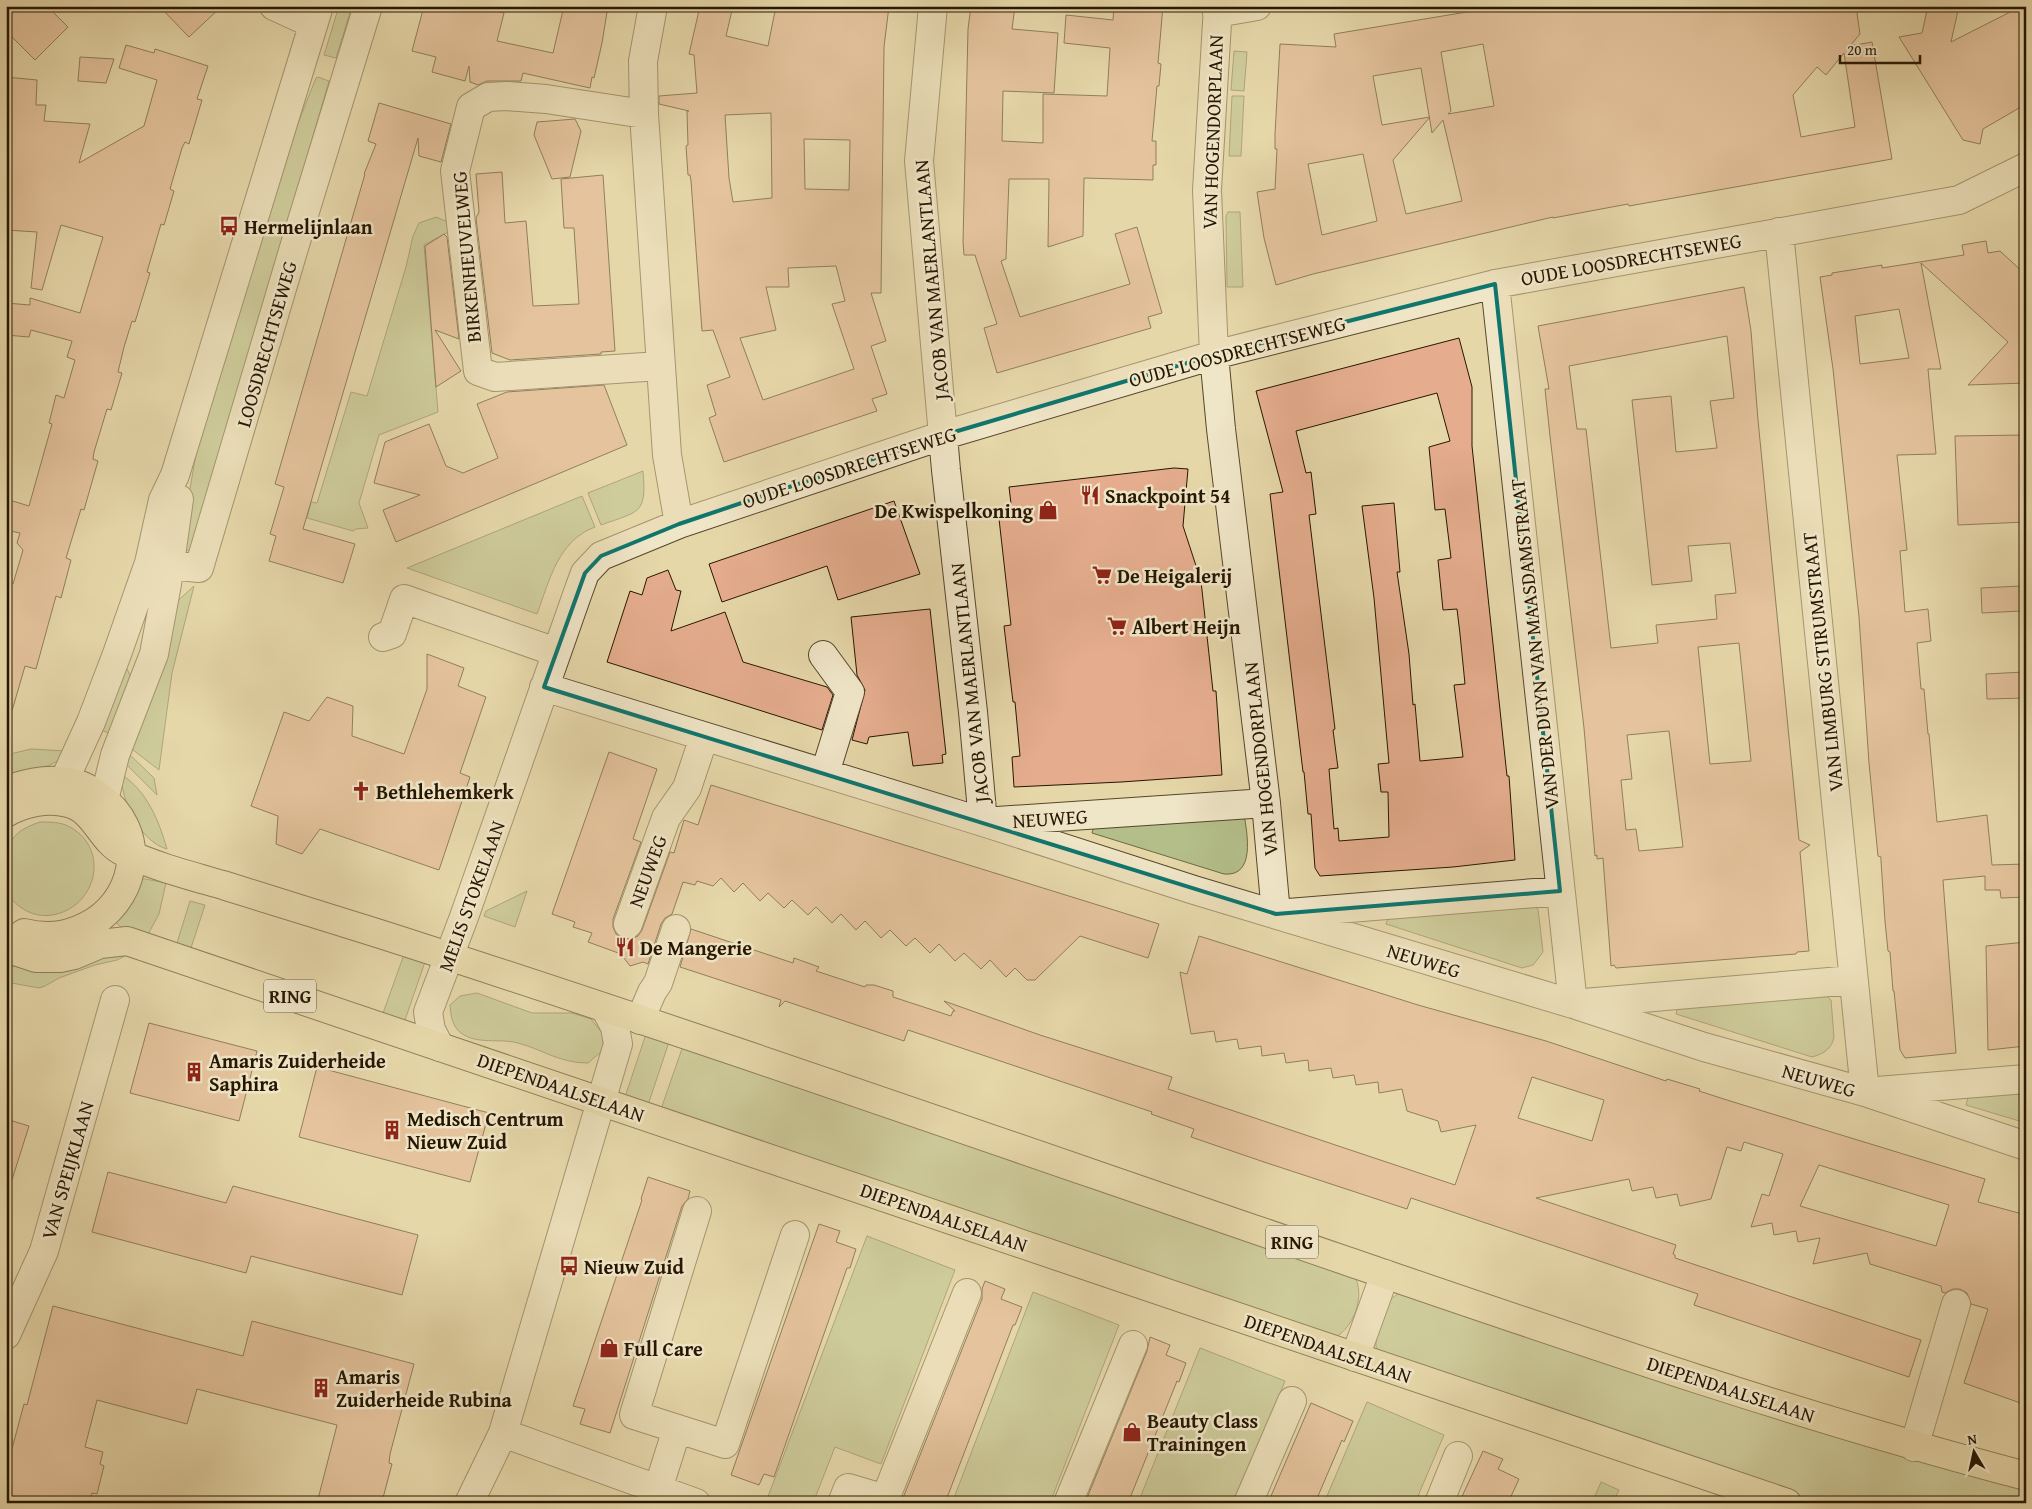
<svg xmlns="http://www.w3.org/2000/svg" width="2032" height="1509" viewBox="0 0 2032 1509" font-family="'Gentium Book Plus',serif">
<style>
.green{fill:#b4be89;stroke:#6d6a45}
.building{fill:#e5ad8e;stroke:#261601;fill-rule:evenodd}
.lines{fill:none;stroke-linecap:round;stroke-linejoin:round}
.minor-casing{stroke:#56462b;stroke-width:30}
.major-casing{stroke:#261601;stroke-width:30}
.minor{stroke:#efe5c7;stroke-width:28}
.major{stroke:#e6d7a9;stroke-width:28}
.marked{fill:none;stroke:#0f766e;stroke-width:4;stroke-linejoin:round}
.labels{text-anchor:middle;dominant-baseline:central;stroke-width:5;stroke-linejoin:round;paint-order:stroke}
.shield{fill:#efe5c7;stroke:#62543c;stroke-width:1}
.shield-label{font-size:19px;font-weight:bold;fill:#261601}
.street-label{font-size:20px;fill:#261601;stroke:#efe5c7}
.poi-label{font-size:20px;font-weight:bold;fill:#261601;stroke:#efe5c7;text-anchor:start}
</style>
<rect width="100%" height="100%" fill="#e6d7a9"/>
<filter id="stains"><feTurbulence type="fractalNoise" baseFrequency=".004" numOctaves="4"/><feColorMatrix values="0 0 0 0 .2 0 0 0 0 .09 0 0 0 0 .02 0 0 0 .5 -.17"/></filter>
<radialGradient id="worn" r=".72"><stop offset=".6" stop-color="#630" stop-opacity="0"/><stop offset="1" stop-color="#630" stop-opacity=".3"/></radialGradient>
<!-- green -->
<path class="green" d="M339,6H352L336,58L324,55Z
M1234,51L1247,52L1244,91L1231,90Z
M318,77L329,81L193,550L179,551L199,437L294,133L316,78Z
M1232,96H1244L1241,156H1229Z
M1228,212H1240L1243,287H1227L1226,216Z
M436,217L448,222L450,231L424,245L438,412L379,435L359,503L368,528L356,529L353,531L307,518L311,502L317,503L351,392L367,396L406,267L413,236L419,223Z
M643,471C647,515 639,511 601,525L588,493Z
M582,496L595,527C558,541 550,579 537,614L407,568Z
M194,586L172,673L159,770L128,746L171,607Z
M126,667L132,679L113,735L99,729Z
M31,749L66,751C53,770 41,766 21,771C16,772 11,775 6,777V755Z
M128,753L154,778L157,795L123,761Z
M122,775C147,791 159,821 167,849C141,842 120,801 122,775Z
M1244,814C1247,833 1256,877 1224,874L1092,833L1095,822Z
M40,822C51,822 61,822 70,827C111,850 96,908 52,915C33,918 18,908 6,893C6,855 0,835 40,822Z
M140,878L166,883L159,914L146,938L121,927L115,922Z
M527,891L515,927L484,916L486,911Z
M190,901L205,905L190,951L176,946Z
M1531,905L1538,909L1543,952L1533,965L1522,968L1386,924L1389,915Z
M406,949L427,956L404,1023L382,1016Z
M129,954L117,960L95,965L59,978L45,986L39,988L6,982V967Z
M477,993L532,1013H572L591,1019L603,1034V1050L588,1063C559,1063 544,1050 518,1043C500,1038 477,1045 461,1033C452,1026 451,1016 450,1005L460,996Z
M1820,994L1827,996L1831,1000L1834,1037C1832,1049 1823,1054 1812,1057L1676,1014L1678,1006Z
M647,1031L670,1039L647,1108L624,1100Z
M684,1043L1354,1275C1366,1295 1354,1328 1334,1338L660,1112Z
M2026,1089V1123L1966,1105L1969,1094Z
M867,1236L955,1270L881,1464L835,1447L813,1503H776L767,1499Z
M1402,1291L2026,1485V1503H1818L1787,1493L1381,1354L1376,1347V1337L1388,1301Z
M1033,1292L1119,1325L1050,1503H1004L999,1501L998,1503H952Z
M1200,1348L1285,1381L1236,1503H1138Z
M1367,1402L1444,1435L1415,1503H1324Z
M1601,1482L1619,1490L1613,1503H1592Z"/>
<!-- building -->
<path class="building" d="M6,6H33L40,13L47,6L68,27L35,60L6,31Z
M159,6H222L189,37Z
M424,6H476L504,13L497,41L553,53L564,6H580L607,12L602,43L594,78L592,77L590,88L523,73L521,81H487L478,85L470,82L469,66L465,81L432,72L436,57L412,51Z
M700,6H733L726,36L768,46L776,6H889L884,47L881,293H871L886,341L871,346L887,394L872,399L877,411L724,462L709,418L716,415L707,385L730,377L713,330L702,331L691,181L690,175H688L686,146L688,145L687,111H689L659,104V96L697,93L694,55L689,54ZM771,113L772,198L733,202L729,178L725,115ZM804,139L850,140L849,190L805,189ZM836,266L845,301L832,304L854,369L763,400L740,338L776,330L766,287H789L788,268Z
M971,6H1015L1012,29L1058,33L1054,93L1003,91L1002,141L1043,143V94L1107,96L1110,48L1064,43L1066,15L1113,20L1114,6H1163L1158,63L1161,64L1159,86H1157L1152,141H1156V165H1153V180L1084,178L1083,236L1048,247L1049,179H1009L1006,259L1001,261L1020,317L1130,284L1115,234L1137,227L1162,313L1148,317L1151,328L997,373L984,328L997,324L975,255H964L963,242L968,29Z
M1503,6H1856L1860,34L1850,46L1872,42L1892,159L1629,206L1628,204L1553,218V217L1313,274L1276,285L1264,238L1257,192L1275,189L1277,149H1275V134L1280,44L1336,47L1334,34ZM1483,44L1494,106L1448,114L1451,111L1441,52ZM1844,53L1855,127L1801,137L1793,95L1817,67L1826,75ZM1421,68L1432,133L1443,120L1462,201L1406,214L1393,160L1430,117L1382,125L1373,76ZM1363,154L1377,221L1322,235L1308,164Z
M1928,6H1959L1951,42L2022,6H2026V104L1983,129L1980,144L1963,140L1899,37L1922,33Z
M126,45L154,53L155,49L208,66L197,99L202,100L189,144L185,142L182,148L170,189L174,191L164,225L161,224L147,272L150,273L135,322L132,321L124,347L118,372L122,373L111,410L107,409L94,452L93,459L98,461L84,510L81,509L66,558L71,560L61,598L56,596L36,669L25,666L12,711L6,710V582L13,584L23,550L17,543L20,533L6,530V499L29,506L52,424L49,423L56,395L64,398L75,360L67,357L72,341L31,330L29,337L6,335V303L30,305V298L80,313L103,237L61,225L42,290L31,288L37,232L6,230V77L37,80L36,105H46L44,121L90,124L79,163L144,126L157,80L119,68Z
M80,57L114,59L106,83L78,81Z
M379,103L451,124L441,162L419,156L418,138L303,529L355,544L343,583L269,561L276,536L270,534L284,487L275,484L365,174H364L376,144L368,141Z
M575,119L581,131L570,177L552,179L534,135L537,122Z
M502,172L505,223L526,221L533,306L579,304L574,228H564L561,179L603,175L615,351L601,352V354L510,360L492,353L476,218L479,212L476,174Z
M444,234L447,237L459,339L435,330L461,371L436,387L425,246Z
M1986,241L1988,253L2000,251L2026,275V383L1968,385L2008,342L1921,263L1941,369H1928L1936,454L1897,455L1907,550L1900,551L1905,612L1928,609L1931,641L1917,643L1921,689H1924L1928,734H1929L1937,822L1987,815L1992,865L2026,864V897L2001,898L2000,890H1985V876L1943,880L1956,1053L1905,1058L1900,1050L1894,991H1893L1890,952L1888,951L1885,921L1881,861V857L1878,856L1869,763L1859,617L1833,369L1820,277L1832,275V273L1882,265V268L1964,255L1962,245ZM1899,309L1909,358L1860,364L1855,316Z
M1744,287L1751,331L1758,420L1799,840L1810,845L1800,852L1809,951L1797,952L1796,954L1616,968L1614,965L1611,966L1603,858L1597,859V855L1595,856L1584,728L1550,436L1545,389H1549L1538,326ZM1727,336L1734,398L1710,401L1717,448L1676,452L1671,396L1632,400L1652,585L1692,581L1688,546L1730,543L1736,593L1715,595L1717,619L1656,625L1658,643L1611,648L1586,429H1577L1569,366ZM1739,643L1751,761L1710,764L1698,647ZM1669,731L1683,847L1639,851L1636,829L1626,830L1621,780L1632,779L1627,735Z
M1459,338L1472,387V446L1507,776H1509L1515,860L1453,867L1320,876L1315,868L1311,814H1308L1304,772H1303L1270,494L1283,492L1256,391ZM1437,393L1450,441L1429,447L1435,510L1445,509L1451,558L1438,560L1443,610L1457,609L1460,634L1465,684L1454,685L1463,757L1420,761L1415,704L1413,705L1409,654L1397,572H1400L1394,503L1362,506L1374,598L1389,763L1378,764L1381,792H1388L1389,837L1339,841L1338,828L1334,829L1329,769L1338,768L1333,730L1335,729L1309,515L1316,514L1311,472L1306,473L1296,431Z
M604,385L627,445L396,542L383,510L420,495L374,483L385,442L429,424L446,466L463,473L498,458L477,404L507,392Z
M2026,435V522L1958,525L1955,436Z
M1174,468L1188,469L1183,526L1201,581L1213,691H1216L1222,775L1121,782L1014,787L1012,757L1020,756L1015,702H1013L1004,626L1011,625L998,510L1011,504L1009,487Z
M894,501L920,574L838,600L827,566L722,602L709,564Z
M668,570L676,590L681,591L671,631L725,612L743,662L827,687L833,695L822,730L607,662L630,591L642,595L647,578Z
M2021,586V611L1982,613L1981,588Z
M930,609L946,754L942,755L943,763L913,766L908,732L869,737L867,744L852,740L865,690L857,675L851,617Z
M427,654L464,668L458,686L486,697L460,773L470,777L439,870L320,829L302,854L276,844L278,816L251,806L284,712L309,721L327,697L353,706L352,736L404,754L427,689Z
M2024,672L2025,698L1987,699L1986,674Z
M609,752L657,769L633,839L641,842L613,919V927L616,934L622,938L631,939L638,936L642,930L670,852L674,853L684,820L698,825L711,785L1159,924L1148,958L1080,936L1035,980H1027L1015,968L1006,977L990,960L981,969L964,953L955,961L939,944L930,953L915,938L906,946L890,930L881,938L865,921L856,930L841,914L832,923L816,907L808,915L792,900L784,908L768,893L760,901L743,883L734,892L721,878L713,886L697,881L695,885L683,882L672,914L665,918L661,924L648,964L643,962L630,966L621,954L588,942L592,933L573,927L575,922L552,914Z
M691,929L793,963L794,958L819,967L816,971L865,987L866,985H874L893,991V997L951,1016L953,1011H955L944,1001L1040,1035L1172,1077L1168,1089L1455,1185L1476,1125L1441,1132L1438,1121L1407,1111L1402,1089L1379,1093L1378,1082L1356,1085L1354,1075L1333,1078L1331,1068L1309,1071L1308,1060L1286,1063L1284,1053L1262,1056L1261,1046L1239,1049L1237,1039L1216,1042L1214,1031L1191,1034L1180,972L1187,974L1199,936L1418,1005L1546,1041L1666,1081L1667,1079L1700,1089L1699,1091L1730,1101L1985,1179L1978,1202L2026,1215V1405L1964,1383L1988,1309L1971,1304L1967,1293L1960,1289H1953L1945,1293L1942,1292L1941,1286L1870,1264L1867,1253L1813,1264L1820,1238L1798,1242L1796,1231L1774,1235L1772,1223L1751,1227L1762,1194L1769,1196L1783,1154L1744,1142L1741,1151L1727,1147L1711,1199L1680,1206L1677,1194L1656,1198L1653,1187L1632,1191L1629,1179L1536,1198L1676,1245L1673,1254L1675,1255V1258L1921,1340L1909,1377L1694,1305L1698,1294L1411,1198L1407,1209L1264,1162L1191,1137L1194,1129L1151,1114L1152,1112L908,1030L904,1041L785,1001L779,1007L781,1000L680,967ZM1532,1077L1604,1100L1592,1141L1518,1118ZM1819,1165L1949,1205L1936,1246L1800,1206Z
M2026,942V1046L1988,1050L1986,946Z
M149,1023L257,1051L239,1121L130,1093Z
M317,1067L489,1113L470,1182L299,1137Z
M6,1119L29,1126L11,1183H6Z
M108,1172L226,1203L233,1186L418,1235L402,1295L251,1256L246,1273L92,1232Z
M648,1177L690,1191L688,1199L682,1206L610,1433L580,1424L585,1409L573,1406L642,1200L641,1199Z
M819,1224L840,1231L836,1242L856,1249L850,1268H847L774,1477L764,1474L759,1485L731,1475Z
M985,1281L1005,1289L1001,1299L1022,1307L1015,1325H1013L945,1503H901L982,1299V1289Z
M53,1306L243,1356L252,1321L414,1364L390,1454L389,1463L392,1464L383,1498L380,1497L378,1503H317L337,1425L197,1389L187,1424L97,1400L85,1447L103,1452L100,1464L104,1466L97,1494L92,1493L90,1503H6V1490L11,1472L6,1471L24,1404L27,1405Z
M1150,1337L1170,1345L1166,1355L1186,1363L1179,1382L1177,1381L1128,1503H1085L1147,1351Z
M1311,1403L1353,1421L1344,1442L1342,1440L1315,1503H1268Z
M1483,1451L1503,1459L1498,1469L1519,1479L1508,1503H1459Z"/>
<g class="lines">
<defs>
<path id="minor" d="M274,6L313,24
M653,6L643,61L644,114L667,455L679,524
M933,6L919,161L946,470L973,712L983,822L1266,803
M1218,6L1207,190L1214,355L1221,429L1266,803L1276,914L1560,891
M1217,13L1257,6
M644,114L546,99L506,96L488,97L471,107L455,171L478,371L495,377L660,366
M1779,232L1865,1092L2026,1079
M1495,284L1573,1004
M149,563L199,568L299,231L368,6
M383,637L392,634L404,599L556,652
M823,655L850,692L825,773
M544,687L983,822L1194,890L1573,1004L1704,1047L1865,1092L2026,1146
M64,781L91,722L117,654L149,563L163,500L175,475L319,6
M104,800L115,755L154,654L167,584L179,499
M628,924L666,818L687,788L704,737
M1584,1003L1853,980
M640,1020L652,992L658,983L676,929
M440,1047L431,1030L428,1012L464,917L577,595L585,573L601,556L679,524L944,435L1214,355L1495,284L1959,200L2026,167
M697,1211L634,1415L725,1444L795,1235
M6,1335L44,1251L115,1000
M1355,1357L1385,1274
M503,1433L696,1503
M1914,1447L1956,1304
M658,1489L677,1429
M469,1503L503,1433L618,1044L615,1027L605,1008
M842,1503L848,1488L885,1499L967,1293
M1068,1503L1133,1345
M1248,1503L1292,1401
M1439,1503L1458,1456"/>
<path id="major" d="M6,790C30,782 53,777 77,784C86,786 93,792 100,797C146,830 139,893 94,922C71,936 50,939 24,933L6,947
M6,813C25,802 48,798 68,803C96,810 100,841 124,852C156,867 192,876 226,886C277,902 329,918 380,934C701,1037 1019,1149 1338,1258C1566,1336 1793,1415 2026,1476
M6,948L36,958H60L74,955L100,944L127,941L1787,1503"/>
</defs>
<!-- minor casing -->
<use href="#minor" class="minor-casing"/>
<!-- major casing -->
<use href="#major" class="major-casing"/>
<!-- minor -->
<use href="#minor" class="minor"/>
<!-- major -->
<use href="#major" class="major"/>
</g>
<!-- marked area -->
<path d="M0 0H2032V1509H0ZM1495,284L1560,891L1276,914L544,687L585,573L601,556L679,524L944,435L1214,355Z" fill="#e6d7a9" fill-opacity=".55" fill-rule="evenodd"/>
<path class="marked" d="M1495,284L1560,891L1276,914L544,687L585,573L601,556L679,524L944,435L1214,355Z"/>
<!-- icons -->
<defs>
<symbol id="bus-bare" viewBox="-9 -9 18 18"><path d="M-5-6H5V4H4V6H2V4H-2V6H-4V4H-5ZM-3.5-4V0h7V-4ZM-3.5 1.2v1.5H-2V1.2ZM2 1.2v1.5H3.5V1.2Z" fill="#8f2418" stroke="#efe5c7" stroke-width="2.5" paint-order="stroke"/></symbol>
<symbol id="restaurant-bare" viewBox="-9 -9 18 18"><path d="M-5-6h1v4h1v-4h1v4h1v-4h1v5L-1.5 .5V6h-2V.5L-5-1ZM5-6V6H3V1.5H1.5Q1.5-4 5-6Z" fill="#8f2418" stroke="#efe5c7" stroke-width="2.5" paint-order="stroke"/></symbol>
<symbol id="shop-bare" viewBox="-9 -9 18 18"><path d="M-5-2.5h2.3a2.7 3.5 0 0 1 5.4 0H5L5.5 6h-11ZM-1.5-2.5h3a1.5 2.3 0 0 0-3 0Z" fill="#8f2418" stroke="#efe5c7" stroke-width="2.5" paint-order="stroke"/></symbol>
<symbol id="supermarket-bare" viewBox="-9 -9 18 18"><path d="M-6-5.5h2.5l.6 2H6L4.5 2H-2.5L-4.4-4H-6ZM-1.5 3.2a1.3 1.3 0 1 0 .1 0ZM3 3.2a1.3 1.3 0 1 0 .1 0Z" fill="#8f2418" stroke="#efe5c7" stroke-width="2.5" paint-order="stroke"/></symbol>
<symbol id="church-bare" viewBox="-9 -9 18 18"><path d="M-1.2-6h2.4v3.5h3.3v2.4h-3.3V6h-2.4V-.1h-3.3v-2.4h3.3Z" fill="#8f2418" stroke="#efe5c7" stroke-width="2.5" paint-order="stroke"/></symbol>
<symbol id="building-bare" viewBox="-9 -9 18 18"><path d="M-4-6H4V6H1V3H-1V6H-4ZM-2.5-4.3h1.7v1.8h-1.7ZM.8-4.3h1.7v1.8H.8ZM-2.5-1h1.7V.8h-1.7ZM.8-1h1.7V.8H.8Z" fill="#8f2418" stroke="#efe5c7" stroke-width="2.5" paint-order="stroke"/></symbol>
</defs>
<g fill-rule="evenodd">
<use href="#bus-bare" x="215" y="212" width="28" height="28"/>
<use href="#restaurant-bare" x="1076" y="481" width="28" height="28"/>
<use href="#shop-bare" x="1034" y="496" width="28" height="28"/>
<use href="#supermarket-bare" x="1088" y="561" width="28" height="28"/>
<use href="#supermarket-bare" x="1103" y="612" width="28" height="28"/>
<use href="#church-bare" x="347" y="777" width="28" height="28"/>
<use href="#restaurant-bare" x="611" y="933" width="28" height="28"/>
<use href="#building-bare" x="180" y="1058" width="28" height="28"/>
<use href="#building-bare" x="378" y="1116" width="28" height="28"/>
<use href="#bus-bare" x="555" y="1252" width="28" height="28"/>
<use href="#shop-bare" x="595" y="1334" width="28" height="28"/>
<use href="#building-bare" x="307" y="1374" width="28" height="28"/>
<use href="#shop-bare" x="1118" y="1418" width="28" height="28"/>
</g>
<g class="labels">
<!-- shield labels -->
<g class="shield">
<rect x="264" y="979.5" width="52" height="33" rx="4"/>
<rect x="1266" y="1225.5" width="52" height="33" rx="4"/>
</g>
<g class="shield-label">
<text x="290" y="996">RING</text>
<text x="1292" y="1242">RING</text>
</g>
<!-- street labels -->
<g class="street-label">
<text transform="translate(1212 132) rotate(-88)">VAN HOGENDORPLAAN</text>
<text transform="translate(466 257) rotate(-95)">BIRKENHEUVELWEG</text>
<text transform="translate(1631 259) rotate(-10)">OUDE LOOSDRECHTSEWEG</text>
<text transform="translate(931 280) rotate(-95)">JACOB VAN MAERLANTLAAN</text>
<text transform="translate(266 344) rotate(-74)">LOOSDRECHTSEWEG</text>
<text transform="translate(1237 351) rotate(-15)">OUDE LOOSDRECHTSEWEG</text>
<text transform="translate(849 467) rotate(-18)">OUDE LOOSDRECHTSEWEG</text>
<text transform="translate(1534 644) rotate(-96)">VAN DER DUYN VAN MAASDAMSTRAAT</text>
<text transform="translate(1822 662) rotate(-96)">VAN LIMBURG STIRUMSTRAAT</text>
<text transform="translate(969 683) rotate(-96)">JACOB VAN MAERLANTLAAN</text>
<text transform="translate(1260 759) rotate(-96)">VAN HOGENDORPLAAN</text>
<text transform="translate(1050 818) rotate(-4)">NEUWEG</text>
<text transform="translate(647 871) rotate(-70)">NEUWEG</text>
<text transform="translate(471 896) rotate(-70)">MELIS STOKELAAN</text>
<text transform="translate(1424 960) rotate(17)">NEUWEG</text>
<text transform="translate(1819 1080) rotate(16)">NEUWEG</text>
<text transform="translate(561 1087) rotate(19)">DIEPENDAALSELAAN</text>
<text transform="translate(67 1170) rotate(-74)">VAN SPEIJKLAAN</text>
<text transform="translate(944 1217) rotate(19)">DIEPENDAALSELAAN</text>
<text transform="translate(1328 1348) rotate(19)">DIEPENDAALSELAAN</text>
<text transform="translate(1731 1389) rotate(18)">DIEPENDAALSELAAN</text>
</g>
<!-- poi labels -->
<g class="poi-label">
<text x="244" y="226">Hermelijnlaan</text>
<text x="1105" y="495">Snackpoint 54</text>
<text x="1033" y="510" text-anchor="end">De Kwispelkoning</text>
<text x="1117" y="575">De Heigalerij</text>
<text x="1132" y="626">Albert Heijn</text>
<text x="376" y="791">Bethlehemkerk</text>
<text x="640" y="947">De Mangerie</text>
<text x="209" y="1060">Amaris Zuiderheide<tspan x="209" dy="23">Saphira</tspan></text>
<text x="407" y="1118">Medisch Centrum<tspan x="407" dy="23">Nieuw Zuid</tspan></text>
<text x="584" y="1266">Nieuw Zuid</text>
<text x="624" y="1348">Full Care</text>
<text x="336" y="1376">Amaris<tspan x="336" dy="23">Zuiderheide Rubina</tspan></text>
<text x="1147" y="1420">Beauty Class<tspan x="1147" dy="23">Trainingen</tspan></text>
</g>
</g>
<!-- margin -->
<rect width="2032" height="1509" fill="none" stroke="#e6d7a9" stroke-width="25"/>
<rect x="8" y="8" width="2017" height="1494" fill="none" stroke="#261601" stroke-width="2.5"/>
<rect x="12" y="12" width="2007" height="1484" fill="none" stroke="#261601"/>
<!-- north arrow -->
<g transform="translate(1974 1452) rotate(351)" stroke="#efe5c7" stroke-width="4" paint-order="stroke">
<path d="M0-4L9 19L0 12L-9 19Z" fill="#261601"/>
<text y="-8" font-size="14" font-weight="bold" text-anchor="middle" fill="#261601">N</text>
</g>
<!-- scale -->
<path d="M1840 55v8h80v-8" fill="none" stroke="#261601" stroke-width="2.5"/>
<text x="1847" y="55" font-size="15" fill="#261601" stroke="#efe5c7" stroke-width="4" paint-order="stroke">20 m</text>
<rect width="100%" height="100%" filter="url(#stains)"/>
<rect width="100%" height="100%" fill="url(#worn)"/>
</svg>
